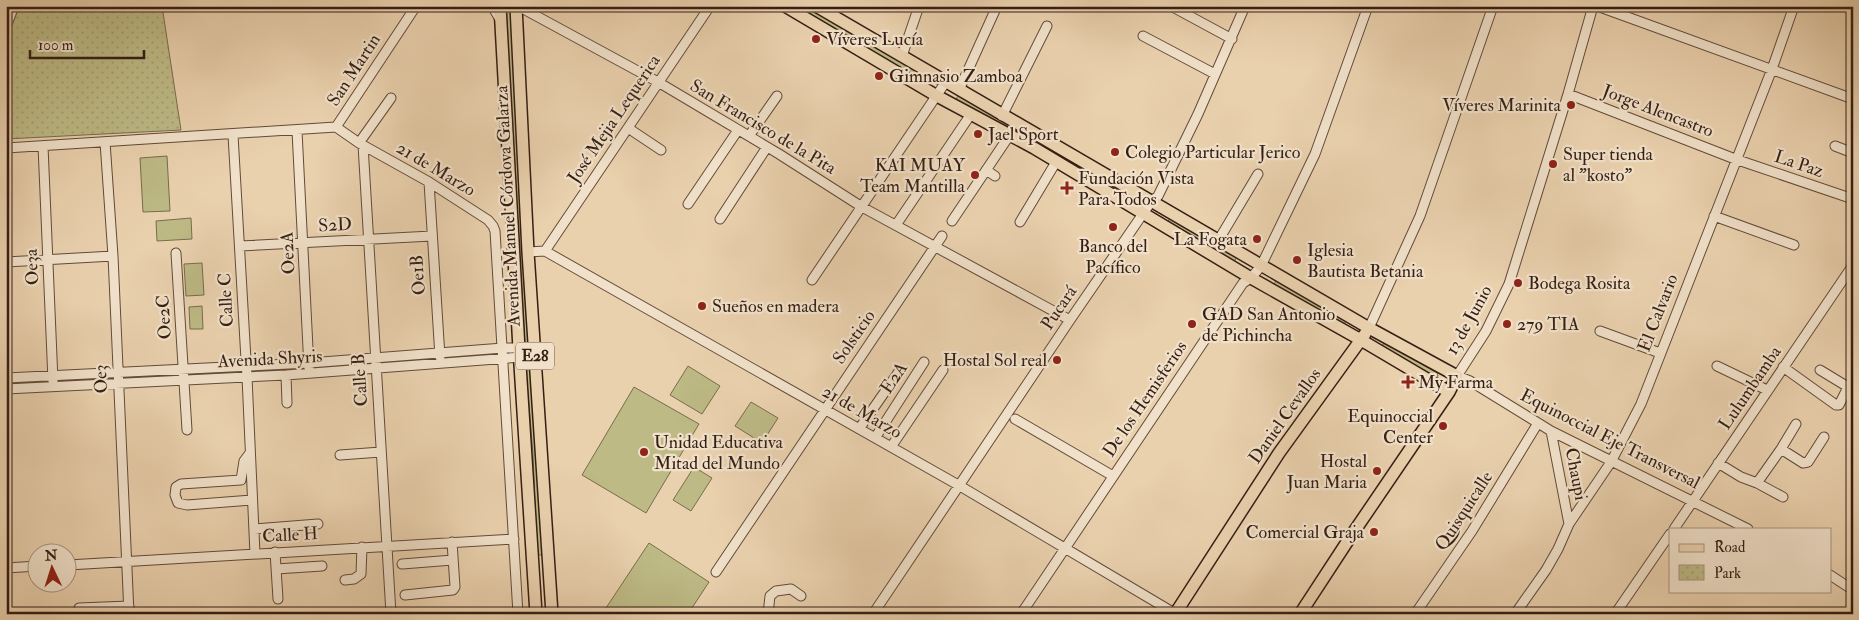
<svg xmlns="http://www.w3.org/2000/svg" width="1859" height="620" viewBox="0 0 1859 620" font-family="'IM FELL Double Pica',serif">
<style>
.grass{fill:#bdba86;stroke:#796c4d}
.park{fill:url(#park-dots);stroke:#796c4d}
.lines{fill:none;stroke-linecap:round;stroke-linejoin:round}
.minor-casing{stroke:#624b3a;stroke-width:11}
.major-casing{stroke:#351e14;stroke-width:14}
.minor{stroke:#f1e1ca;stroke-width:9}
.major{stroke:#ead1ae;stroke-width:11}
.poi-dot{fill:#8f2418;stroke:#f1e1ca;stroke-width:2}
.labels{text-anchor:middle;dominant-baseline:central;stroke-width:4.5;stroke-linejoin:round;paint-order:stroke}
.shield{fill:#f1e1ca;stroke:#6d584b;stroke-width:1}
.shield-label{font-size:16px;font-weight:bold;fill:#351e14}
.poi-label{font-size:18px;fill:#351e14;stroke:#f1e1ca;text-anchor:start}
.street-label{font-size:18px;fill:#351e14;stroke:#f1e1ca}
</style>
<defs>
<pattern id="park-dots" width="8" height="8" patternUnits="userSpaceOnUse" patternTransform="scale(1.25)"><rect width="8" height="8" fill="#bdba86"/><path d="M2 2h.1M6 6h.1" fill="none" stroke="#a39f73" stroke-width="1.8" stroke-linecap="round"/></pattern>
</defs>
<rect width="100%" height="100%" fill="#ead1ae"/>
<filter id="stains"><feTurbulence type="fractalNoise" baseFrequency=".004" numOctaves="4"/><feColorMatrix values="0 0 0 0 .2 0 0 0 0 .09 0 0 0 0 .02 0 0 0 .5 -.17"/></filter>
<radialGradient id="worn" r=".72"><stop offset=".6" stop-color="#630" stop-opacity="0"/><stop offset="1" stop-color="#630" stop-opacity=".3"/></radialGradient>
<!-- grass -->
<path class="grass" d="M504,6H511L530,345L525,346Z
M796,6H806L924,74L920,79Z
M959,95L1132,196L1129,201L955,100Z
M167,156L170,211L143,212L140,158Z
M191,218L192,239L157,241L156,221Z
M1170,218L1237,257L1234,262L1167,223Z
M202,263L204,295L186,296L184,264Z
M1276,280L1346,320L1344,325L1274,285Z
M202,306L203,329H190L189,307Z
M1385,342L1437,373L1438,376L1435,378L1381,347Z
M525,358H528L532,378L545,555H537L533,454Z
M688,366L720,386L702,414L670,395Z
M634,387L699,424L646,513L582,475Z
M751,402L778,418L762,443L735,426Z
M694,467L712,478L691,511L673,500Z
M649,543L709,582L688,614H602Z"/>
<!-- park -->
<path class="park" d="M18,6H162L181,130L6,139V40Z"/>
<g class="lines">
<defs>
<path id="minor" d="M492,6L501,21
M518,6L658,82L779,154L862,207L1070,320
M1171,6L1232,39
M1593,6L1568,94L1509,284L1486,331L1457,376L1470,381L1551,431L1748,529
M1597,6L1853,99
M6,27L14,6
M1143,36L1215,74
M902,56L919,6
M959,90L997,6
M1568,94L1735,159L1853,199
M1002,116L1047,26
M336,127L416,6
M628,128L661,150
M297,131L309,368
M233,135L247,377L255,554
M749,136L777,96
M105,142L113,256L129,614
M359,143L391,98
M363,145L391,614
M43,146L53,381
M1835,146L1853,153
M6,148L336,127L359,143L429,182L488,220L493,226L495,231L518,614
M986,170L995,176
M429,182L440,357
M688,204L738,130
M1714,216L1794,245
M720,219L767,147
M952,221L1009,136
M1020,222L1056,162
M896,225L971,114
M1218,241L1258,174
M240,246L432,236
M545,251L710,6
M528,252L545,251L960,486L1176,614
M176,253L187,430
M6,262L113,256
M812,280L945,83
M1369,328L1420,216L1493,6
M1600,331L1660,353
M1717,366L1767,390
M1783,367L1836,405H1839L1848,387L1820,370
M286,375L287,403
M6,378L309,363L503,348H534
M6,389L286,375L535,356
M1015,419L1113,476
M859,429L900,370
M1551,431L1569,524
M875,438L924,362
M891,447L943,370
M1781,449L1796,424
M250,453L244,461L241,480L181,484L176,487L175,495L178,503L187,505L252,500
M340,455L381,452
M1718,463L1741,477L1757,483L1781,449L1803,463L1808,462L1824,437
M1757,483L1783,497
M254,529L318,524
M1674,529L1853,265
M275,552L278,599
M402,564L453,560
M68,565L514,539
M6,568L38,566
M276,569L322,566
M716,572L942,236
M1830,575L1853,590
M345,580L354,579L361,574L362,547
M405,595L453,590L455,587L452,542
M79,608L129,606
M768,614L770,596L776,591L791,589L801,596
M873,614L1070,320L1151,202L1158,196L1198,114L1245,6
M1021,614L1243,283L1251,278L1261,266L1315,154L1368,6
M1415,614L1472,531L1538,423
M1515,614L1546,570L1558,549L1569,524L1611,462L1641,404L1772,69L1794,6
M1615,614L1670,534"/>
<path id="major" d="M500,6L519,349L536,614
M516,6L528,252L552,614
M785,6L937,96L1034,148L1251,278L1361,340L1449,392
M816,6L1369,328L1457,376L1449,392L1349,539L1300,614
M1175,614L1279,453L1365,334"/>
</defs>
<!-- minor casing -->
<use href="#minor" class="minor-casing"/>
<!-- major casing -->
<use href="#major" class="major-casing"/>
<!-- minor -->
<use href="#minor" class="minor"/>
<!-- major -->
<use href="#major" class="major"/>
</g>
<!-- markers -->
<g class="poi-dot">
<circle cx="816" cy="39" r="5"/>
<circle cx="879" cy="76" r="5"/>
<circle cx="1571" cy="105" r="5"/>
<circle cx="978" cy="134" r="5"/>
<circle cx="1115" cy="152" r="5"/>
<circle cx="1553" cy="164" r="5"/>
<circle cx="975" cy="175" r="5"/>
<path d="M1064.5 180.5h5v5h5v5h-5v5h-5v-5h-5v-5h5z"/>
<circle cx="1113" cy="227" r="5"/>
<circle cx="1257" cy="239" r="5"/>
<circle cx="1297" cy="260" r="5"/>
<circle cx="1518" cy="283" r="5"/>
<circle cx="702" cy="306" r="5"/>
<circle cx="1192" cy="324" r="5"/>
<circle cx="1507" cy="324" r="5"/>
<circle cx="1057" cy="360" r="5"/>
<path d="M1405.5 374.5h5v5h5v5h-5v5h-5v-5h-5v-5h5z"/>
<circle cx="1443" cy="426" r="5"/>
<circle cx="644" cy="452" r="5"/>
<circle cx="1377" cy="471" r="5"/>
<circle cx="1374" cy="532" r="5"/>
</g>
<g class="labels">
<!-- shield labels -->
<rect class="shield" x="516" y="342.5" width="38" height="27" rx="4"/>
<g class="shield-label">
<text x="535" y="356">E28</text>
</g>
<!-- poi labels -->
<g class="poi-label">
<text x="826" y="39">Víveres Lucía</text>
<text x="889" y="76">Gimnasio Zamboa</text>
<text x="1561" y="105" text-anchor="end">Víveres Marinita</text>
<text x="988" y="134">Jael Sport</text>
<text x="1125" y="152">Colegio Particular Jerico</text>
<text x="1563" y="154">Super tienda<tspan x="1563" dy="21">al "kosto"</tspan></text>
<text x="965" y="165" text-anchor="end">KAI MUAY<tspan x="965" dy="21">Team Mantilla</tspan></text>
<text x="1078" y="178">Fundación Vista<tspan x="1078" dy="21">Para Todos</tspan></text>
<text x="1247" y="239" text-anchor="end">La Fogata</text>
<text x="1113" y="246" text-anchor="middle">Banco del<tspan x="1113" dy="21">Pacífico</tspan></text>
<text x="1307" y="250">Iglesia<tspan x="1307" dy="21">Bautista Betania</tspan></text>
<text x="1528" y="283">Bodega Rosita</text>
<text x="712" y="306">Sueños en madera</text>
<text x="1202" y="314">GAD San Antonio<tspan x="1202" dy="21">de Pichincha</tspan></text>
<text x="1517" y="324">279 TIA</text>
<text x="1047" y="360" text-anchor="end">Hostal Sol real</text>
<text x="1418" y="382">My Farma</text>
<text x="1433" y="416" text-anchor="end">Equinoccial<tspan x="1433" dy="21">Center</tspan></text>
<text x="654" y="442">Unidad Educativa<tspan x="654" dy="21">Mitad del Mundo</tspan></text>
<text x="1367" y="461" text-anchor="end">Hostal<tspan x="1367" dy="21">Juan Maria</tspan></text>
<text x="1364" y="532" text-anchor="end">Comercial Graja</text>
</g>
<!-- street labels -->
<g class="street-label">
<text transform="translate(354 70) rotate(-57)">San Martin</text>
<text transform="translate(1658 111) rotate(21)">Jorge Alencastro</text>
<text transform="translate(614 119) rotate(-56)">José Mejia Lequerica</text>
<text transform="translate(763 127) rotate(31)">San Francisco de la Pita</text>
<text transform="translate(1799 164) rotate(19)">La Paz</text>
<text transform="translate(436 169) rotate(31)">21 de Marzo</text>
<text transform="translate(508 206) rotate(-93)">Avenida Manuel Córdova Galarza</text>
<text transform="translate(335 225) rotate(-3)">S2D</text>
<text transform="translate(288 253) rotate(-93)">Oe2A</text>
<text transform="translate(32 267) rotate(-92)">Oe3a</text>
<text transform="translate(418 275) rotate(-94)">Oe1B</text>
<text transform="translate(226 300) rotate(-93)">Calle C</text>
<text transform="translate(1059 308) rotate(-56)">Pucará</text>
<text transform="translate(1658 313) rotate(-69)">El Calvario</text>
<text transform="translate(164 317) rotate(-93)">Oe2C</text>
<text transform="translate(1469 320) rotate(-61)">13 de Junio</text>
<text transform="translate(854 337) rotate(-56)">Solsticio</text>
<text transform="translate(270 359) rotate(-3)">Avenida Shyris</text>
<text transform="translate(894 378) rotate(-56)">E2A</text>
<text transform="translate(101 379) rotate(-92)">Oe3</text>
<text transform="translate(360 380) rotate(-94)">Calle B</text>
<text transform="translate(1750 388) rotate(-56)">Lulumbamba</text>
<text transform="translate(1145 399) rotate(-56)">De los Hemisferios</text>
<text transform="translate(862 412) rotate(30)">21 de Marzo</text>
<text transform="translate(1285 416) rotate(-55)">Daniel Cevallos</text>
<text transform="translate(1610 439) rotate(27)">Equinoccial Eje Transversal</text>
<text transform="translate(1576 474) rotate(79)">Chaupi</text>
<text transform="translate(1464 511) rotate(-57)">Quisquicalle</text>
<text transform="translate(290 535) rotate(-3)">Calle H</text>
</g>
</g>
<!-- margin -->
<rect width="1859" height="620" fill="none" stroke="#ead1ae" stroke-width="25"/>
<rect x="8" y="8" width="1844" height="605" fill="none" stroke="#351e14" stroke-width="2.5"/>
<rect x="12" y="12" width="1834" height="595" fill="none" stroke="#351e14"/>
<!-- legend -->
<rect x="1669" y="528" width="162" height="65" fill="#f1e1ca" stroke="#a69381"/>
<rect x="1679" y="544" width="25" height="8" fill="#ead1ae" stroke="#a69381"/>
<text x="1714" y="552" font-size="15" fill="#351e14">Road</text>
<rect x="1679" y="565" width="25" height="15" fill="url(#park-dots)" stroke="#a69381"/>
<text x="1714" y="578" font-size="15" fill="#351e14">Park</text>
<!-- north arrow -->
<g transform="translate(52 568) rotate(356)"><circle r="24" fill="#f1e1ca" stroke="#a69381"/>
<path d="M0-4L9 19L0 12L-9 19Z" fill="#8f2418"/>
<text y="-8" font-size="14" font-weight="bold" text-anchor="middle" fill="#351e14">N</text>
</g>
<!-- scale -->
<path d="M30 50v8h114v-8" fill="none" stroke="#351e14" stroke-width="2.5"/>
<text x="38" y="50" font-size="15" fill="#351e14" stroke="#f1e1ca" stroke-width="4" paint-order="stroke">100 m</text>
<rect width="100%" height="100%" filter="url(#stains)"/>
<rect width="100%" height="100%" fill="url(#worn)"/>
</svg>
